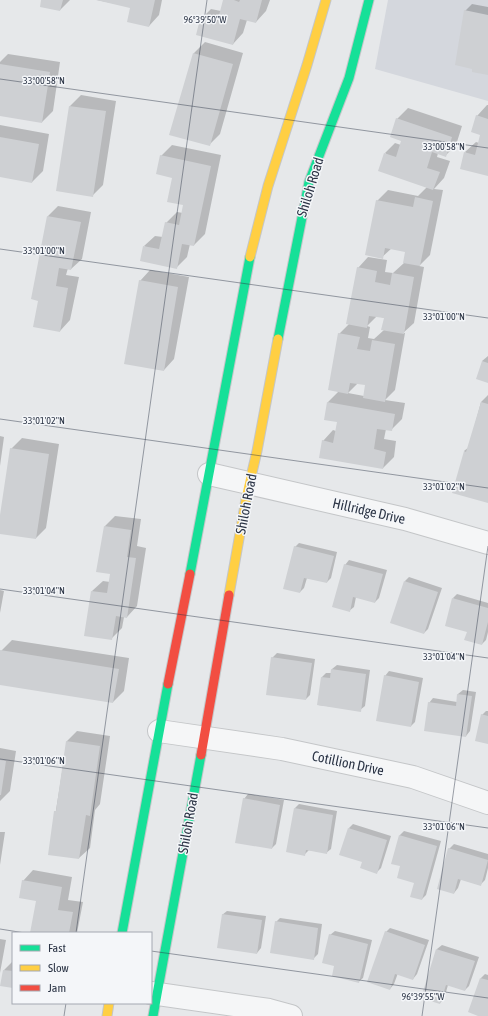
<svg xmlns="http://www.w3.org/2000/svg" width="488" height="1016" viewBox="0 0 488 1016" font-family="'Asap Condensed',sans-serif">
<style>
.built{fill:#d4d7dd}
.shadow{fill:#0003;fill-rule:evenodd}
.building{fill:#ced0d3}
.lines{fill:none;stroke-linecap:round;stroke-linejoin:round}
.street-casing{stroke:#c4c6c8;stroke-width:24}
.fast-casing{stroke:#c4c6c8;stroke-width:11}
.slow-casing{stroke:#c4c6c8;stroke-width:11}
.jam-casing{stroke:#c4c6c8;stroke-width:11}
.street{stroke:#f5f6f7;stroke-width:22}
.fast{stroke:#16e098;stroke-width:9}
.slow{stroke:#ffcf43;stroke-width:9}
.jam{stroke:#f24e42;stroke-width:9}
.ticks{fill:none;stroke:#2b3445;stroke-width:1;stroke-opacity:0.45}
.labels{text-anchor:middle;dominant-baseline:central;stroke-width:3;stroke-linejoin:round;paint-order:stroke}
.street-label{font-size:14px;fill:#2b3445;stroke:#f4f6f9}
.ticks-label{font-size:10px;text-anchor:middle;fill:#2b3445;stroke:#f4f6f9;stroke-width:3;stroke-linejoin:round;paint-order:stroke}
</style>
<rect width="100%" height="100%" fill="#e6e8ea"/>
<!-- built -->
<path class="built" d="M388,0H488V101L375,69Z"/>
<!-- shadow -->
<path class="shadow" d="M42,0H70L60,10Z
M97,0H162L159,15L149,26L131,7Z
M224,0H270L266,11L256,22L247,20L243,33L233,44L201,19L211,9L221,11Z
M472,4L488,7V74L474,68L465,11Z
M205,42L243,53L220,134L209,145L171,134L194,53Z
M8,54L60,62L53,111L42,122L0,115V62Z
M81,95L116,101L103,185L92,196L57,190L70,106Z
M487,105H488V175L465,152L476,142L479,143L481,134L477,116Z
M408,108L462,126L456,145L445,156L438,153L437,157L450,161L444,178L434,189L443,190L430,255L419,266L424,267L414,323L403,333H405L395,390L385,400L405,403L402,419L391,430L386,429L384,439L396,441L394,457L383,468L323,441L333,430L336,431L338,421L325,419L328,402L339,391V334L349,324L358,268L368,257L387,260L385,272L393,273L404,263L406,251L392,248L381,258L377,201L388,190L418,196L427,187L385,153L395,143L401,145L402,140L397,119ZM377,316L385,318L384,330L374,339L368,338L370,327L367,326ZM358,383L366,384L364,396L348,393Z
M0,125L49,134L43,171L32,182L0,176Z
M172,145L221,155L205,234L194,245L190,244L187,257L176,268L144,246L155,236L163,237L166,223L177,212L183,213L184,204L174,177L161,156Z
M58,206L91,212L82,259L71,269L68,268L66,275L79,277L70,320L60,331L48,216Z
M150,270L189,277L174,359L164,370L140,281Z
M488,356V382L482,361Z
M488,395V502L464,451L469,447L481,402Z
M0,436L4,437L0,466Z
M22,438L59,444L46,528L36,538L0,533V521L11,449Z
M115,516L141,519L137,546L146,548L137,606L127,617H124L122,628L111,639L92,591L103,581L110,582L111,573L105,526Z
M299,543L337,552L331,578L327,582L307,578L304,588L300,592L295,547Z
M349,560L387,570L379,598L375,602L356,597L354,607L349,611L345,565Z
M409,577L442,588L428,629L424,633L405,581Z
M0,590L4,591L0,613Z
M457,594L488,603V632L486,640L482,644L453,598Z
M12,640L129,658L124,691L113,702L0,684L1,651Z
M277,653L315,659L310,695L306,699L272,658Z
M337,665L370,670L365,706L360,710L318,705L322,677L326,673H332V669Z
M389,671L423,678L415,722L411,726L385,676Z
M463,690L476,692L470,731L466,736L429,703L433,698L457,702L458,694Z
M486,711H488V743L482,715Z
M77,731L110,736L100,804L95,810L90,848L79,858L49,854L67,741Z
M0,748L16,751L10,791L0,801Z
M248,794L284,800L276,844L272,848L244,799Z
M299,804L337,811L331,849L326,853L309,850L305,854L295,808Z
M353,824L391,836L381,868L377,872L364,861L349,828Z
M404,831L441,841L426,895L422,899L415,882L401,865L392,863L400,835Z
M0,832H5L0,865Z
M454,844L488,854V868L485,880L480,885L461,879L458,888L454,893L449,849Z
M33,870L72,877L68,900L83,902L77,933H31L37,901L23,881Z
M227,911L266,916L261,948L257,953L222,915Z
M280,918L322,924L318,954L313,959L276,922Z
M390,928L429,940L417,974L413,979L398,973L394,984L390,989L386,932Z
M335,931L372,940L363,978L358,982L336,966L330,935Z
M0,939L6,940L0,973Z
M442,945L479,957L469,986L465,990L448,985L444,999L440,1003L437,949Z
M13,961V987L4,970Z
M485,974L488,975V1016H481V978Z"/>
<!-- building -->
<path class="building" d="M41,0H63L60,11L40,7Z
M96,0H155L149,27L127,22L130,8Z
M223,0H234L239,2L240,0H262L256,23L240,19L233,45L196,35L200,19L217,23Z
M464,10L488,15V75L472,72V69L455,65Z
M193,53L233,64L210,146L169,135Z
M0,64L50,72L42,123L0,116Z
M69,106L106,111L93,197L56,191Z
M476,115L488,119V176L460,169L464,152L475,155L480,135L471,132Z
M396,118L452,137L446,157L432,152L427,168L440,172L433,190L378,171L384,153L396,157L401,141L390,137Z
M0,137L39,144L32,183L0,177Z
M160,155L211,166L194,246L182,244L177,269L140,261L143,246L159,249L165,222L179,225L183,205L167,202L172,178L156,174Z
M415,197L433,201L420,266L403,263L405,252L385,248L383,259L365,255L376,200L413,207Z
M47,216L81,222L71,270L59,268L56,286L68,288L60,332L33,327L38,301L31,299Z
M357,267L377,271L375,282L390,285L392,273L414,277L404,334L381,330L384,318L369,316L367,328L346,324Z
M139,280L178,287L164,371L124,364Z
M338,333L360,337L357,349L370,351L372,340L395,344L385,402L363,398L365,385L350,383L348,394L328,390Z
M482,361L488,363V383L476,379Z
M327,402L395,414L392,431L377,429L374,449L386,452L383,469L319,458L322,440L333,443L337,422L324,420Z
M481,402L488,404V503L452,493L464,451L466,452Z
M10,448L49,454L36,539L0,534V515Z
M104,526L131,530L127,557L136,558L127,618L116,616L112,640L84,636L91,591L107,593L110,574L96,572Z
M294,546L334,556L327,583L304,578L300,593L283,589Z
M344,564L383,574L375,603L353,597L350,612L332,607Z
M404,581L438,592L424,634L390,623Z
M452,598L488,608V622L482,645L464,640L467,632L445,626Z
M0,650L119,669L113,703L0,685Z
M271,657L312,663L306,700L266,695Z
M331,669L366,674L361,712L317,705L321,677L330,678Z
M384,675L419,682L411,727L376,721Z
M457,694L472,696L466,737L424,731L428,702L456,706Z
M481,714L488,716V744L475,741Z
M66,741L100,746L90,816L86,815L79,859L48,855L54,811H56Z
M0,760L6,761L1,795H0Z
M243,798L280,805L272,849L235,843Z
M294,808L333,815L327,854L306,850L305,856L286,852Z
M348,828L387,840L377,874L360,868L362,862L339,855Z
M399,835L437,846L422,900L410,897L414,883L397,878L400,866L391,864Z
M448,848L488,860L481,886L458,879L454,894L437,889Z
M22,880L62,887L58,910L73,912L69,933H30L36,901L19,898Z
M222,914L262,920L257,954L217,948Z
M275,921L318,928L314,960L270,953Z
M385,931L425,945L413,980L395,974L390,990L367,982Z
M329,934L368,944L359,983L332,976L334,966L322,963Z
M436,949L475,961L465,991L446,985L440,1004L421,998Z
M3,970L13,971V988L0,986Z
M480,978L488,980V1016H478L468,1012Z"/>
<g class="lines">
<defs>
<path id="street" d="M209,474L405,519L488,543
M159,731L282,749L413,777L488,803
M151,993L269,1010L291,1016"/>
<path id="fast" d="M278,339L309,182L349,78L369,0
M190,574L250,257
M122,933L168,684
M153,1016L201,755"/>
<path id="slow" d="M250,257L268,186L307,65L326,0
M229,595L247,494L257,451L278,339
M107,1016L109,1003"/>
<path id="jam" d="M168,684L190,574
M201,755L229,595"/>
</defs>
<!-- street casing -->
<use href="#street" class="street-casing"/>
<!-- fast casing -->
<use href="#fast" class="fast-casing"/>
<!-- slow casing -->
<use href="#slow" class="slow-casing"/>
<!-- jam casing -->
<use href="#jam" class="jam-casing"/>
<!-- street -->
<use href="#street" class="street"/>
<!-- fast -->
<use href="#fast" class="fast"/>
<!-- slow -->
<use href="#slow" class="slow"/>
<!-- jam -->
<use href="#jam" class="jam"/>
</g>
<!-- ticks -->
<path class="ticks" d="M0,79L488,148M0,249L488,318M0,419L488,488M0,589L488,658M0,759L488,828M0,929L25,933M76,933L207,0M151,951L488,998M64,1016L66,1003M422,1016L488,546"/>
<g class="labels">
<!-- street labels -->
<g class="street-label">
<text transform="translate(310 187) rotate(-73)">Shiloh Road</text>
<text transform="translate(246 504) rotate(-79)">Shiloh Road</text>
<text transform="translate(369 511) rotate(13)">Hillridge Drive</text>
<text transform="translate(348 763) rotate(12)">Cotillion Drive</text>
<text transform="translate(188 823) rotate(-80)">Shiloh Road</text>
</g>
</g>
<g class="ticks-label">
<text x="205" y="23">96°39'50"W</text>
<text x="44" y="84">33°00'58"N</text>
<text x="444" y="150">33°00'58"N</text>
<text x="44" y="254">33°01'00"N</text>
<text x="444" y="320">33°01'00"N</text>
<text x="44" y="424">33°01'02"N</text>
<text x="444" y="490">33°01'02"N</text>
<text x="44" y="594">33°01'04"N</text>
<text x="444" y="660">33°01'04"N</text>
<text x="44" y="764">33°01'06"N</text>
<text x="444" y="830">33°01'06"N</text>
<text x="423" y="1000">96°39'55"W</text>
</g>
<!-- legend -->
<rect x="12" y="932" width="140" height="72" fill="#f4f6f9" stroke="#a4a8b1"/>
<rect x="20" y="945" width="20" height="6" fill="#16e098" stroke="#a4a8b1"/>
<text x="48" y="952" font-size="12" fill="#2b3445">Fast</text>
<rect x="20" y="965" width="20" height="6" fill="#ffcf43" stroke="#a4a8b1"/>
<text x="48" y="972" font-size="12" fill="#2b3445">Slow</text>
<rect x="20" y="985" width="20" height="6" fill="#f24e42" stroke="#a4a8b1"/>
<text x="48" y="992" font-size="12" fill="#2b3445">Jam</text>
</svg>
